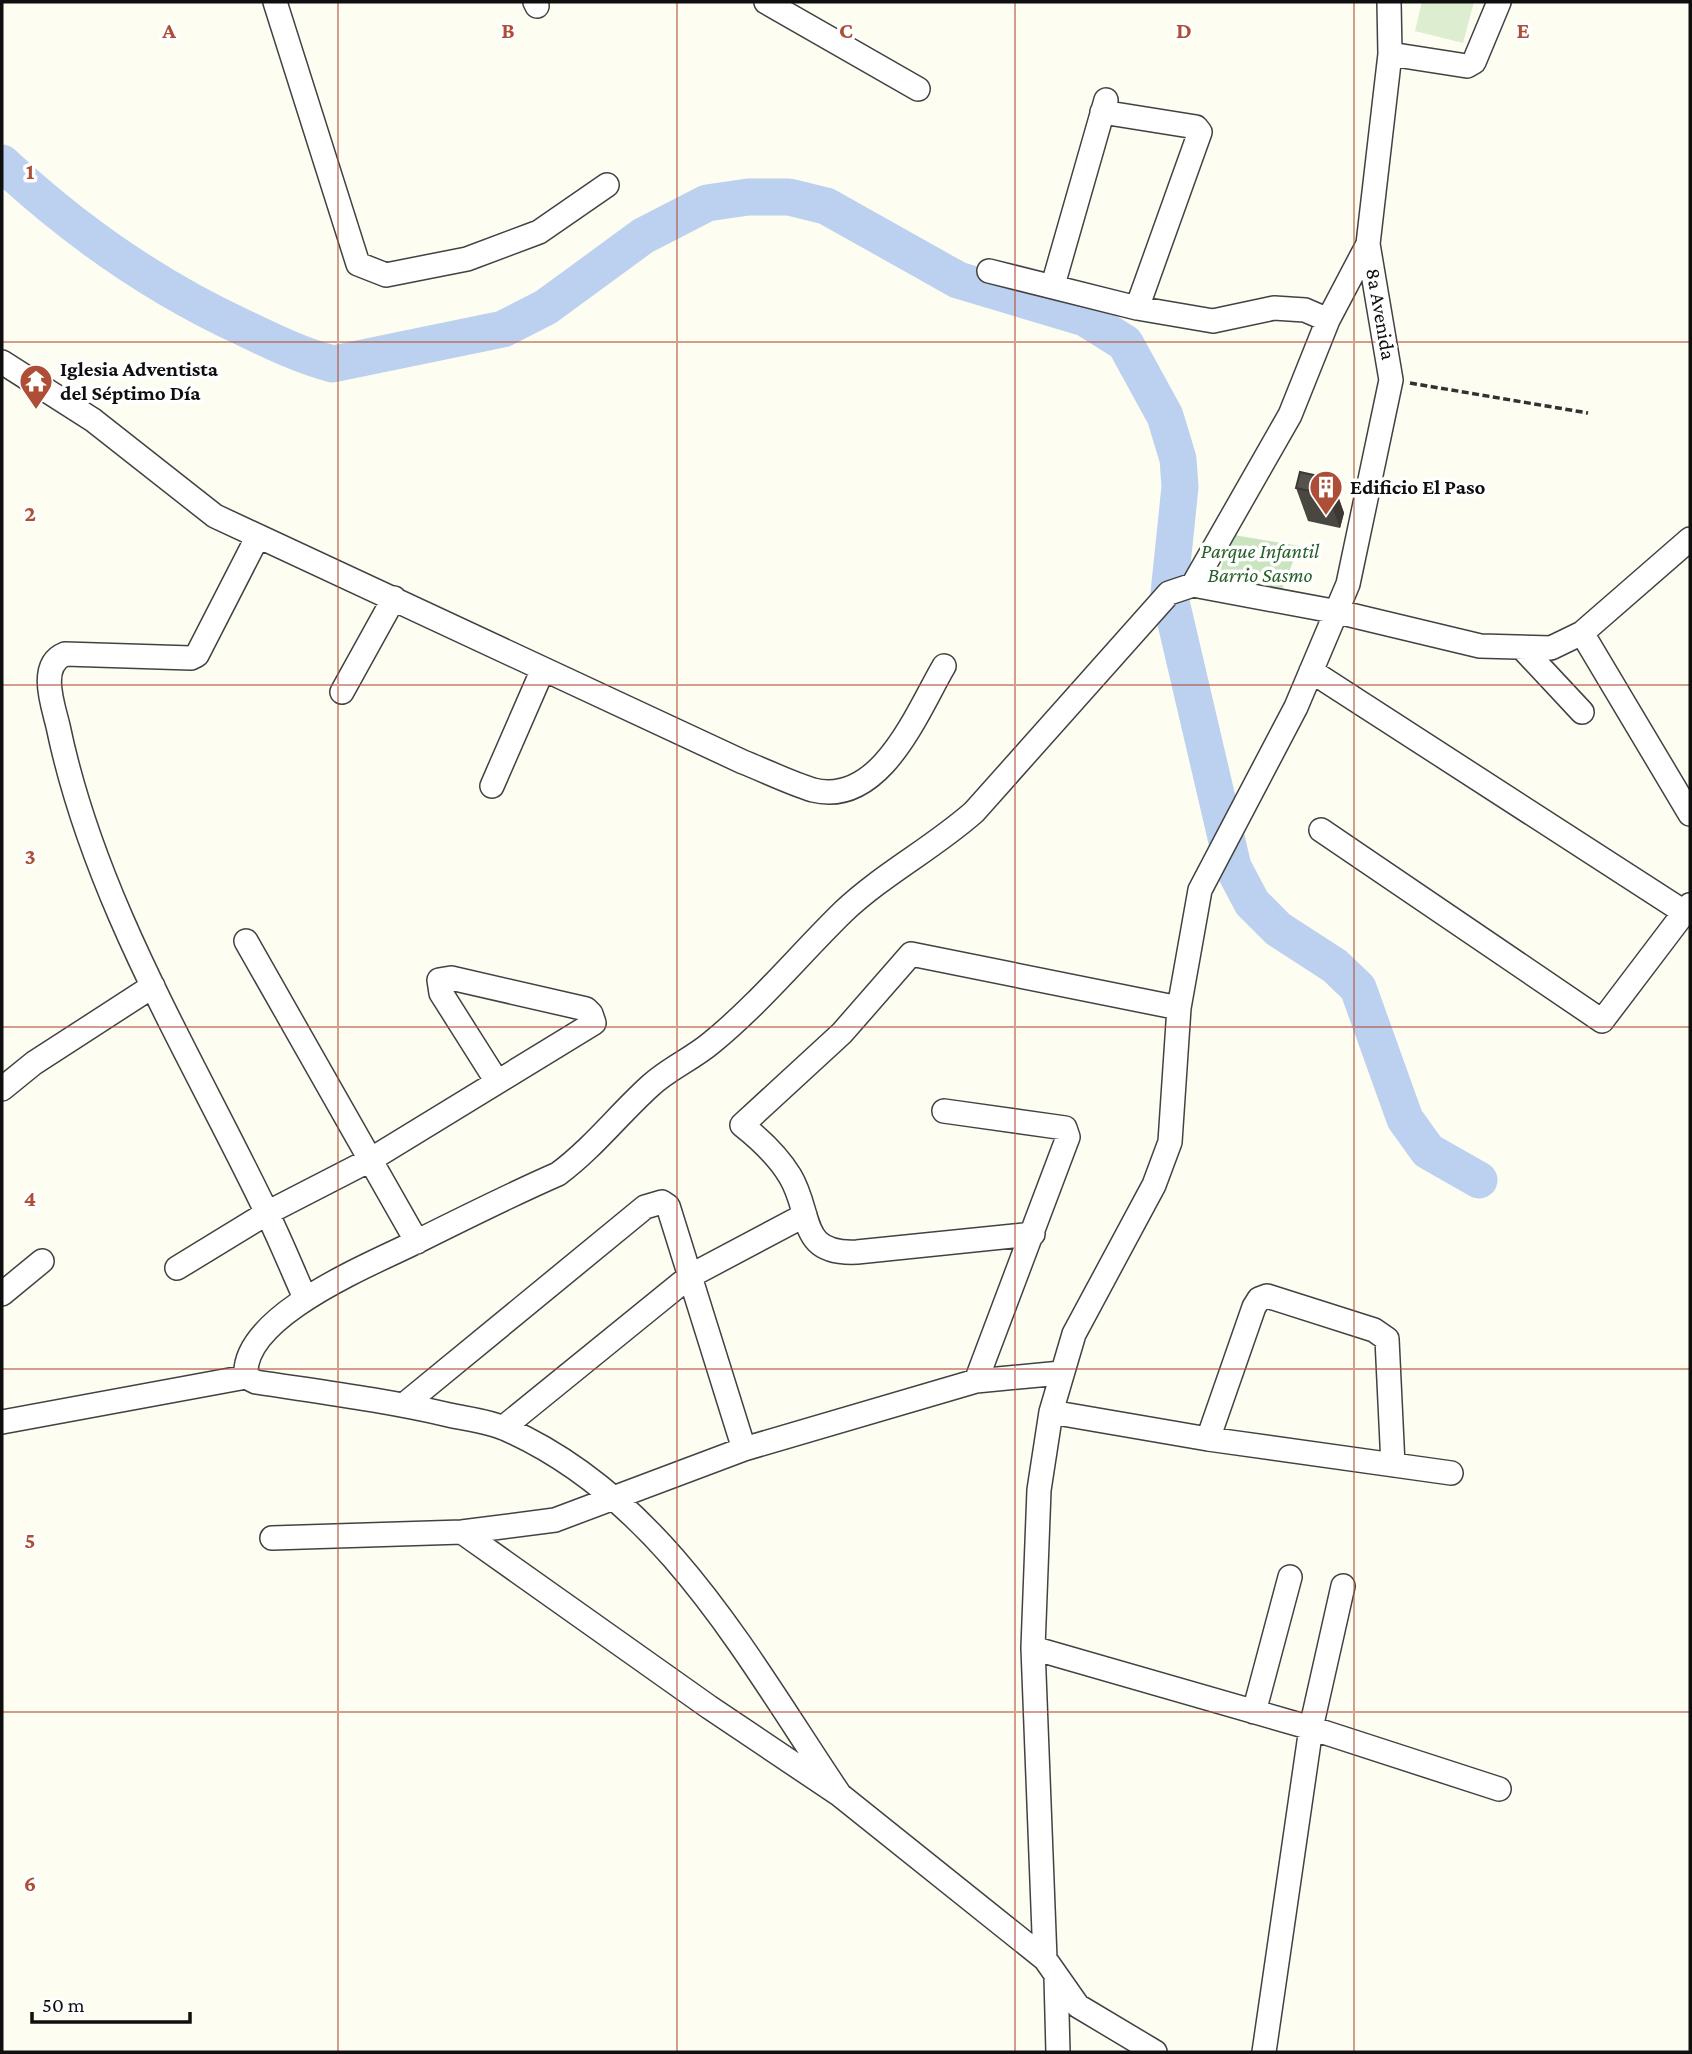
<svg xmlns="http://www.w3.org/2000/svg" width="1692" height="2054" viewBox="0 0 1692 2054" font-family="'Crimson Pro',serif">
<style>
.green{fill:#c9e4bf}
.pitch{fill:#dcedd0}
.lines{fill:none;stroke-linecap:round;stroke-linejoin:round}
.river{stroke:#bcd0ef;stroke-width:37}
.minor-casing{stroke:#424242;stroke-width:26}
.path{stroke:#313131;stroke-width:3.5;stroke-dasharray:7 3.5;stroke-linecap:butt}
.minor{stroke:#fff;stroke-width:23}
.wall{fill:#4a4741}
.shaded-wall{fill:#3c3935}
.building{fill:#56524c;stroke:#3c3935;stroke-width:2}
.grid{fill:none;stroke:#ae4e37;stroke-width:2;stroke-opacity:0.55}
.labels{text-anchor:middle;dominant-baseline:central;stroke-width:7;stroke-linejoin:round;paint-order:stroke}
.street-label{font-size:21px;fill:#0f0f0f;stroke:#fff}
.poi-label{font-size:21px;font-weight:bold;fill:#0f0f0f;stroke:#fff;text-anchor:start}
.park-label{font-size:21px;font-style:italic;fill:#265f28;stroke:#fff}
.grid-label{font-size:23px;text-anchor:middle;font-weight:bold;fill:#ae4e37;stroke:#fff;stroke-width:7;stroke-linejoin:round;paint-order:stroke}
</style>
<rect width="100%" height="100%" fill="#fdfdf2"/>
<!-- green -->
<path class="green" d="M1228,534L1299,546L1282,590L1219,581Z"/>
<!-- pitch -->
<path class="pitch" d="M1422,2H1474L1463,43L1415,31Z"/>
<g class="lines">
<!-- river -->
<path class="river" d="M2,163C75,231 153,286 244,328C273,342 302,356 333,364L503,329L546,307L643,236L707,203L748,197H789L826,206L958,280L1085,318L1125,343L1165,416L1178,459L1180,487L1169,593L1233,867L1252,903L1278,929L1335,966L1358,988L1405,1119L1428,1151L1479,1180"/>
<defs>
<path id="minor" d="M275,2L358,264L386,275L467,259L539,232L607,185
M535,2L537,6
M766,2L918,89
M1390,54L1467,66L1474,62L1499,2
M1102,112L1196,127L1200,132L1137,308L1213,321L1274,308L1305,310L1328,320
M989,271L1137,308
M1053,285L1106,100
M2,362L93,420L215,516L743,762C766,771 790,783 813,790C881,807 917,712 944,666
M258,536L197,655L191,658L65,654C38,665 53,705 58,726C94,900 190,1053 266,1211C280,1239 292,1269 305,1298
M1193,585L1290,415L1328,320L1368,244
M1582,633L1690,814
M1524,650L1582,712
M1311,671L1684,912
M342,692L394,598
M492,786L543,669
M1321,830L1602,1021L1690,905
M246,941L417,1242
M2,1089L34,1063L153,986
M944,1111L1065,1128L1068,1137L976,1381
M1033,1234L857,1252C797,1255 813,1214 790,1176C778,1156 761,1140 742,1125L842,1033L911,954L1179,1008
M177,1268L267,1213L370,1160L594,1023L591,1014L586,1009L451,978L439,980L441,993L496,1080
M2,1294L42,1261
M246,1377C240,1316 372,1264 418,1241C464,1218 510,1195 558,1174C593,1148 618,1115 650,1086C668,1069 692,1059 711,1043C759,1004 799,955 843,912C883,874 932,849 974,812L1169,593L1193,585L1338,612L1480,646L1551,648L1582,633L1690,539
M405,1404L645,1207L662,1202L668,1206L744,1449
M1051,1412L1208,1439L1451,1473
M2,1422L246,1377L256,1382C321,1392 385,1400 449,1415C467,1419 489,1421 506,1429C664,1499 748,1659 840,1795
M504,1427L690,1276L805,1215
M1208,1439L1254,1307L1259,1299L1267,1296L1374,1330L1387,1339L1393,1465
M462,1532L709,1707L840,1795L1045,1959L1078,2006L1155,2052
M272,1538L462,1532L555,1520L744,1449L976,1381L1061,1373
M1033,1648L1311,1728L1499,1789
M1254,1712L1290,1577
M1045,1959L1033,1648L1039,1490L1051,1412L1074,1334L1154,1185L1170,1142L1179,1008L1200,890L1296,707L1348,584L1391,380L1368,244L1390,54L1389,2
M1056,1977L1058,2052
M1264,2052L1311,1728L1343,1586"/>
</defs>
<!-- minor casing -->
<use href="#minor" class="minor-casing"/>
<!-- path -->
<path class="path" d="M1410,383L1588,413"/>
<!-- minor -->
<use href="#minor" class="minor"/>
</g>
<!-- wall -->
<path class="wall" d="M1332,479L1344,513L1340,528L1308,521L1296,488Z"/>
<!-- shaded-wall -->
<path class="shaded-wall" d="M1332,479L1344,513L1340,528L1328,495Z"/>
<!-- building -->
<path class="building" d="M1300,472L1332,479L1328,495L1296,488Z"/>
<!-- grid -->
<path class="grid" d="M338,2V2052M677,2V2052M1015,2V2052M1354,2V2052M2,342H1690M2,685H1690M2,1027H1690M2,1369H1690M2,1712H1690"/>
<!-- icons -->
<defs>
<symbol id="temple-pin" viewBox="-11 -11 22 30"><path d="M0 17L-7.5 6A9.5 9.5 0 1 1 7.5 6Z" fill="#ae4e37" stroke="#fff"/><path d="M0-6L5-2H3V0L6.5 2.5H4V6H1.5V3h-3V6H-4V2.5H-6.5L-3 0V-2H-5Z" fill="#fff"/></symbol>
<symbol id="building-pin" viewBox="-11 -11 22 30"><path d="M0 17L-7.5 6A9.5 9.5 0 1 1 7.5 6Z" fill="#ae4e37" stroke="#fff"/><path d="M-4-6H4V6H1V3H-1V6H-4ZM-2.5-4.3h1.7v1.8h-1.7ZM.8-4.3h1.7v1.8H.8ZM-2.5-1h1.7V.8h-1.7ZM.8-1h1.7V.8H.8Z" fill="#fff"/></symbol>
</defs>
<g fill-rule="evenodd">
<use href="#temple-pin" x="17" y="362" width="38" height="52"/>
<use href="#building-pin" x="1307" y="468" width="38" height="52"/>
</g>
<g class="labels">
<!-- street labels -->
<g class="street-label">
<text transform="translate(1381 314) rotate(80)">8a Avenida</text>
</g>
<!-- poi labels -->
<g class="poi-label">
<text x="60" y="369">Iglesia Adventista<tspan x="60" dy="24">del Séptimo Día</tspan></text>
<text x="1350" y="487">Edificio El Paso</text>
</g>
<!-- park labels -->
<g class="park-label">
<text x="1260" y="551">Parque Infantil<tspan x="1260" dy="24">Barrio Sasmo</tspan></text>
</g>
</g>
<g class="grid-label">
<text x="169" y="38">A</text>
<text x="508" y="38">B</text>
<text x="846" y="38">C</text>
<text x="1184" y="38">D</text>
<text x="1523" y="38">E</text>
<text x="30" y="179">1</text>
<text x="30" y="521">2</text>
<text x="30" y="864">3</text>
<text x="30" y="1206">4</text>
<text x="30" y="1548">5</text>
<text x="30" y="1891">6</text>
</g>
<!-- border -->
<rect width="1692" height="2054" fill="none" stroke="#0f0f0f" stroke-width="7"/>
<!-- scale -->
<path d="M32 2012v10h158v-10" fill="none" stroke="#0f0f0f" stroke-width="3.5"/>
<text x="42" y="2012" font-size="21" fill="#0f0f0f" stroke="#ffffff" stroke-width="5" paint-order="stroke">50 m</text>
</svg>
